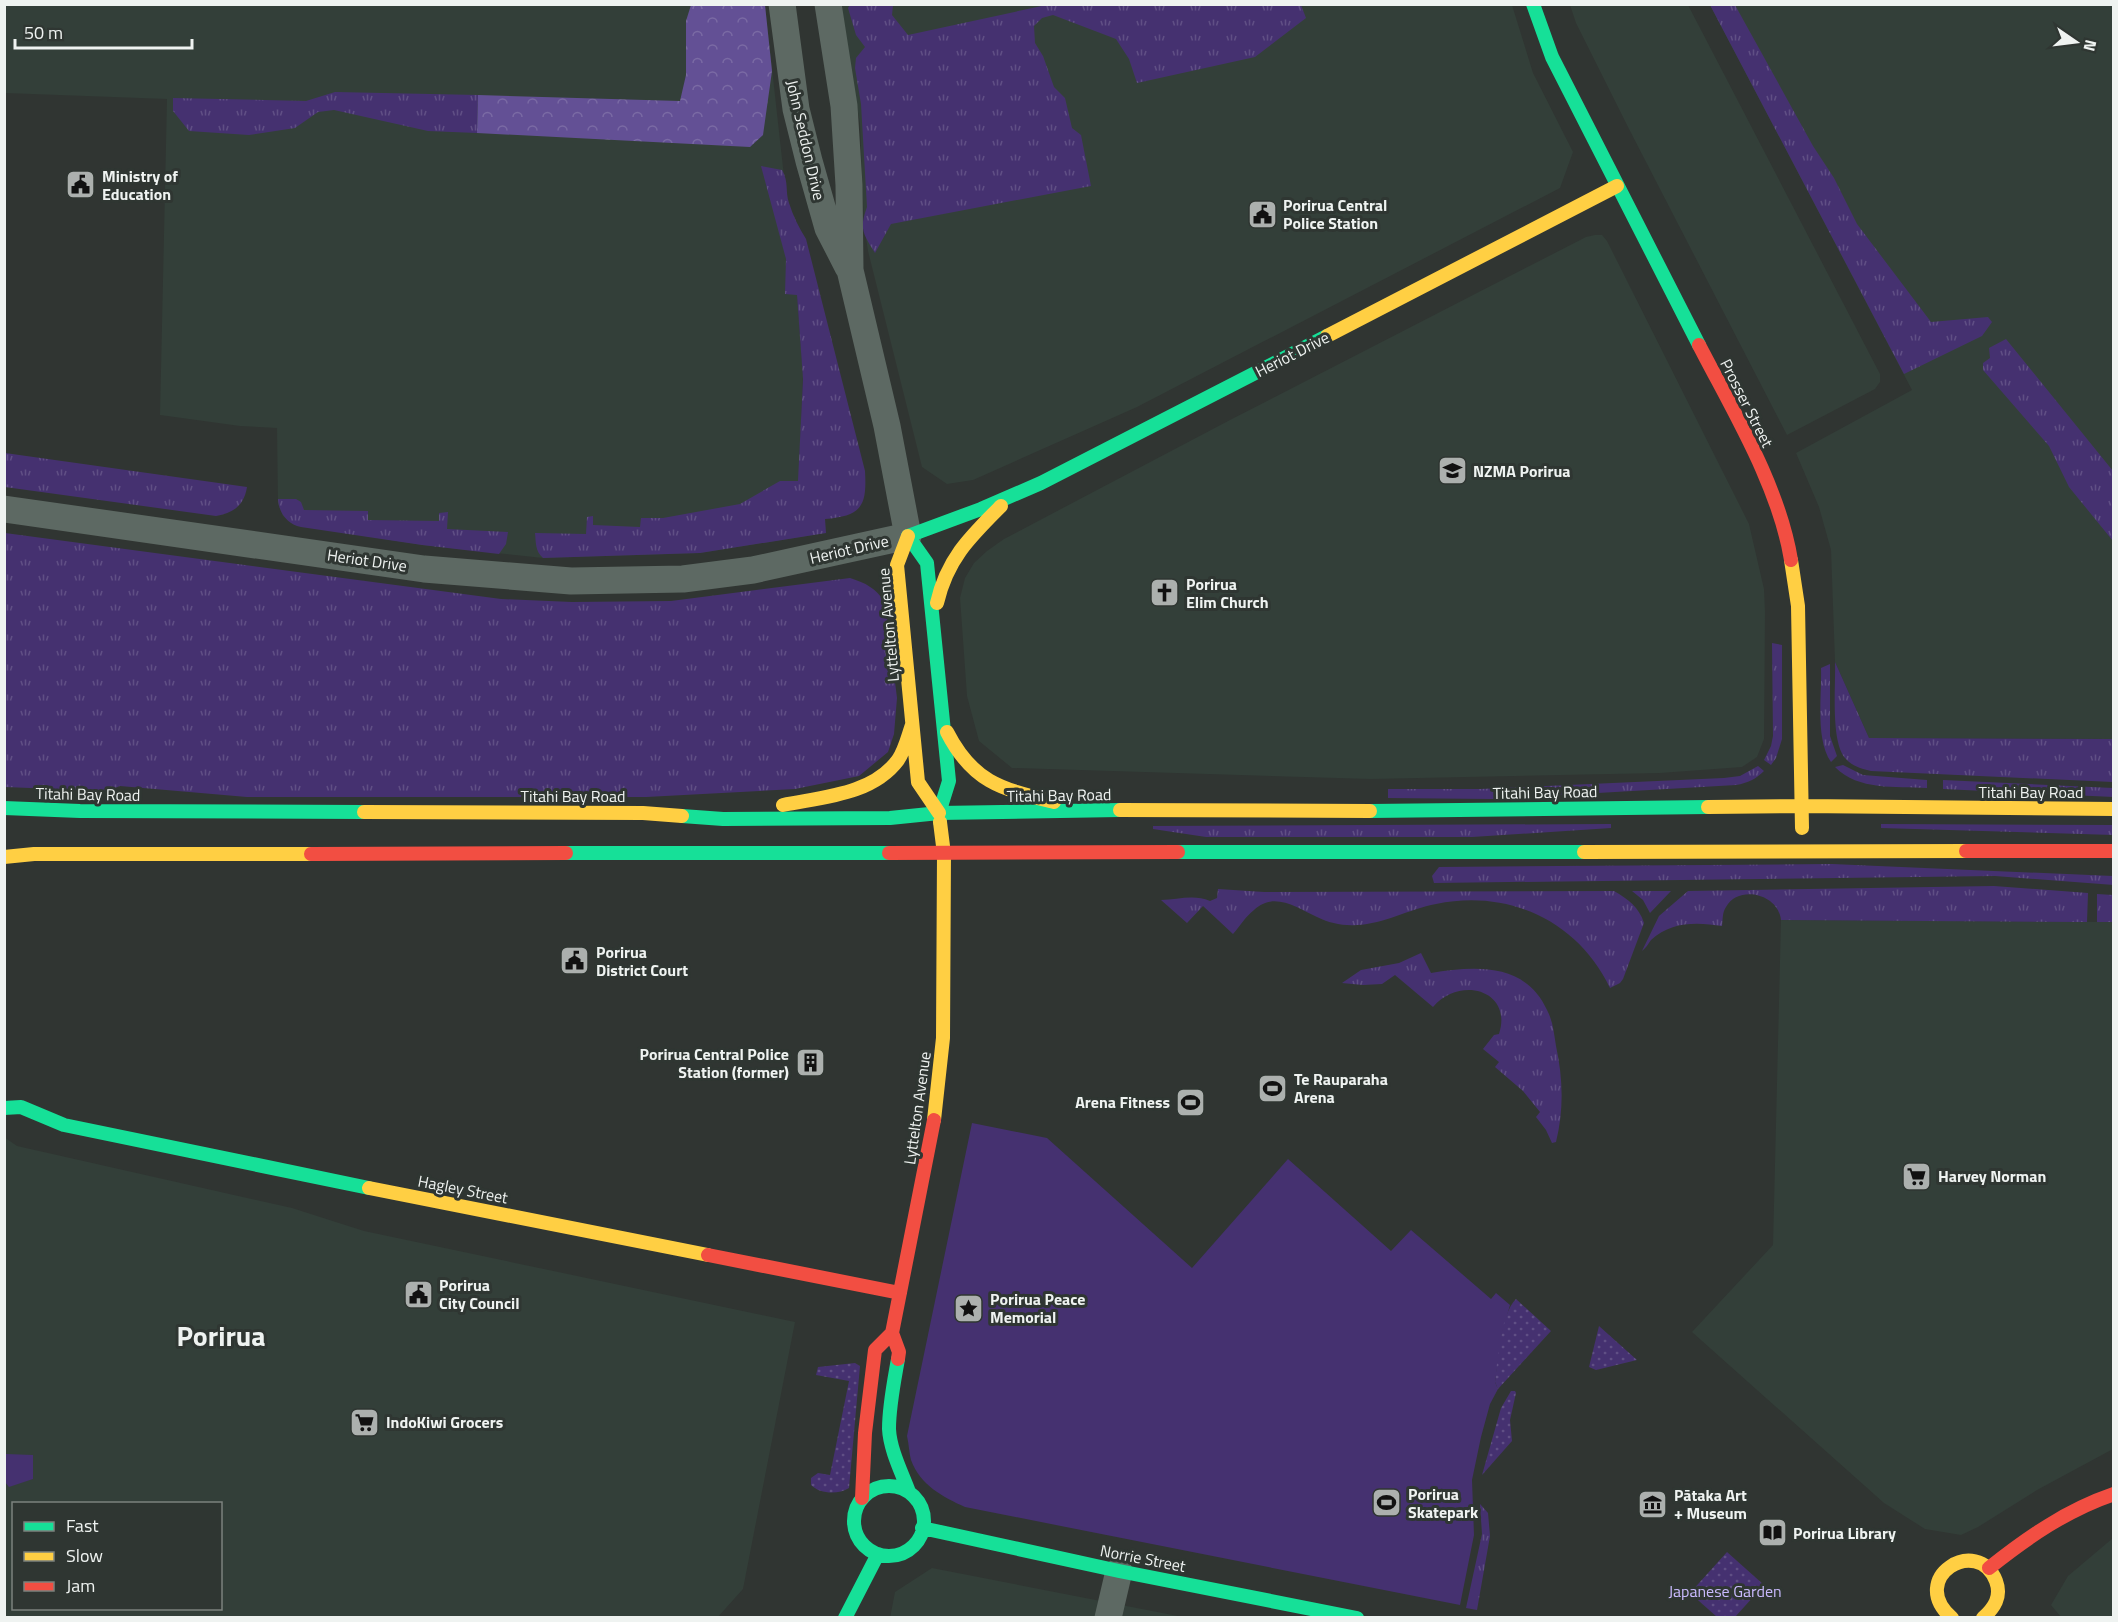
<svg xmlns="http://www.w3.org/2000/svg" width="2118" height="1622" viewBox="0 0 2118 1622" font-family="'Titillium Web',sans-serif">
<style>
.built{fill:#333f39;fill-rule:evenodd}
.grass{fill:url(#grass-tufts)}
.forest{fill:url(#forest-crowns)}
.park{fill:#453170}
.garden{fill:url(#garden-dots)}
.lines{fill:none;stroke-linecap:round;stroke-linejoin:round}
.street{stroke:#5d6963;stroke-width:27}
.fast{stroke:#16e098;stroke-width:14}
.slow{stroke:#ffcf43;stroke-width:14}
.jam{stroke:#f24e42;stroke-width:14}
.labels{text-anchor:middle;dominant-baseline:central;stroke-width:6;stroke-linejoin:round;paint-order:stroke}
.street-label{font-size:16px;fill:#eff3f1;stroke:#2f3632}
.poi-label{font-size:16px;font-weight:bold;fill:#eff3f1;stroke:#2f3632;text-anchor:start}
.park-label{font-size:16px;fill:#c9bafd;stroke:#2f3632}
.town-label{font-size:28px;font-weight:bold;fill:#eff3f1;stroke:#2f3632}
</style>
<defs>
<pattern id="grass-tufts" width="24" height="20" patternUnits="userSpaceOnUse" patternTransform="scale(1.5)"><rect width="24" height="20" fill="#453170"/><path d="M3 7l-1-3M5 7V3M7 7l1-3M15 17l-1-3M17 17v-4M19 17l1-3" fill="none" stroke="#604f85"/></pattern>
<pattern id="forest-crowns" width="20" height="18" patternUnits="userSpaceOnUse" patternTransform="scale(1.5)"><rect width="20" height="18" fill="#635095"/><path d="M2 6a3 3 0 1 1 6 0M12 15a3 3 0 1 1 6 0" fill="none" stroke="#7a6aa4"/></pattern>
<pattern id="garden-dots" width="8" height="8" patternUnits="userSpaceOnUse" patternTransform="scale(1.5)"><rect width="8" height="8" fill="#453170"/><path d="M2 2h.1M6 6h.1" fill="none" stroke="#604f85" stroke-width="1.8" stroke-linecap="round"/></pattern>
</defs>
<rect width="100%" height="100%" fill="#303532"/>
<!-- built -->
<path class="built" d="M5,5H765L797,294L803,375L799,471L826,533L700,553L543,558L422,545L295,525L289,521L283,516L278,504L277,428L240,426L160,415L167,99L5,93Z
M840,5H1512L1533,73L1573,152L1560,188L1137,407L973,480L947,484L922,467L868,251L864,225L860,124Z
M1570,5H1688L1880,374V382L1875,389L1787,435L1628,127L1576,23Z
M1710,5H2113V739L1869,738L1835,662L1831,550L1819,507L1796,453L1912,390Z
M1595,235H1602L1607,241L1749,524L1764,589L1765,612L1764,739L1757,757L1742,767L1660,773L1371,779L1012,768L979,741L967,696L960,598L965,578L974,563L987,551L1004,539L1230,420L1586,237Z
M1781,920L2113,922V1449L2037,1490L1978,1527L1961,1535L1925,1529L1884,1503L1692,1332L1773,1245Z
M4,1137L17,1146L292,1208L364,1231L795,1322L743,1589L717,1618L5,1617ZM14,1504H220V1608H14Z
M2113,1538V1617H2061L2051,1605L2068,1576Z
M932,1568L1183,1617L890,1618L895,1592Z"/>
<!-- grass -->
<path class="grass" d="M1051,4L1301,5L1306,18L1255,57L1137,83L1129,59L1116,39L1053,15L1042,18L1034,26L1035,43L1043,56L1054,87L1065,98L1072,128L1081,135L1091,186L891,224L875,253C863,234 859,229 867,207L861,104L855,68L856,58L865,47L856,35L848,8L850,5H893L892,15L908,35Z
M1710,5H1735L1813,146L1834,178L1857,224L1931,322L1988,317L1992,322L1982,336L1904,374Z
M335,92L478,95L477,133L428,131L334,110L318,112L295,128L249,135L189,131L173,111V98L306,101Z
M761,166L782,170C789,182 785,191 789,203C793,216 799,228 806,239L865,471C867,506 862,516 825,519L826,533L700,553L543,558C535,551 536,542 535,533L586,534L587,517L593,516V525L640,527L641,518H663L740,504L780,481H798L803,379L797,295L785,294L786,259Z
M2006,339L2113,471V541L2069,487L2049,446L1983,370V363L1990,358L1989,348Z
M5,453L247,487C244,506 233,513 216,516L5,487Z
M278,499H296L301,502L304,510L368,511V520L439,521V513L448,512L447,529L508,532L506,544L499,554L422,545L301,527C287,524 279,513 278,499Z
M5,533L501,599L572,602L671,601L850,578C866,583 875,588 885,602L897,698L894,734L888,752L859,776L795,789L646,797H247L120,786L107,791L5,787Z
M1772,643L1782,645V739L1776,758L1771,765L1764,760L1771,746L1773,736Z
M1835,662L1869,738L2113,739V782L1871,771C1862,769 1852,766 1846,759C1830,743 1836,685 1835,662Z
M1830,664V736L1837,756L1831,762C1815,739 1822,696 1821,668Z
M1843,765L1863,775L1927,780V788C1895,786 1859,791 1835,767Z
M1758,766L1764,771C1756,779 1748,783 1736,785L1493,799L1388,798V789H1480L1724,778L1740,776Z
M1943,780L2113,788L2114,797L1943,789Z
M1611,824V828L1472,837H1206L1153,829V826Z
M1881,824L2113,825L2114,835L1881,828Z
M1832,864L2113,876L2114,885L1995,876L1434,883L1432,876L1439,867Z
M1994,886L2088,893L2087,922L1781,920C1778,893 1738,885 1726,907C1722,913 1723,919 1722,926C1698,922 1671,921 1651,940C1648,944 1646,948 1642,951L1659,916L1688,891Z
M1218,889L1264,892L1614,891C1628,899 1639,907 1644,923L1623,979L1620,983L1610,988C1578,921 1509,889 1436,904C1409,909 1384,924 1357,925C1343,926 1329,923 1317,917C1297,908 1274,891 1254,910C1246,916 1240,926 1233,934L1203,906L1187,923L1161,900C1178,900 1193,894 1210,901L1217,898Z
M1632,891H1671L1650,913L1643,900Z
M2097,894L2113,895V922H2097Z
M1421,953L1431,973C1475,966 1525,962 1547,1010C1553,1021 1554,1034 1556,1046C1563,1078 1564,1110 1556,1142L1552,1143L1546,1130L1536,1117L1540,1112L1523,1091L1495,1067L1499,1062L1483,1049L1494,1035L1499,1034C1513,991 1461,975 1433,1007L1395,975L1382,984L1363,985L1342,983L1361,970L1399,963Z
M1480,1504L1488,1513L1490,1536L1477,1610L1466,1608L1482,1534Z"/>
<!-- forest -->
<path class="forest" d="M691,5H765L772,71L763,135L750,147L477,133L478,95L680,101L686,75V21Z"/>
<!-- park -->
<path class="park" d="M972,1123L1047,1138L1192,1268L1288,1159L1391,1251L1411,1230L1491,1299L1496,1293L1510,1305L1502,1333L1495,1382L1498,1389L1490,1404L1481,1437L1472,1480L1474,1535L1460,1605L965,1507C943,1497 920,1485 911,1460C909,1453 909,1444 907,1436Z
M6,1454L33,1455V1479L9,1487L5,1482V1455Z"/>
<!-- garden -->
<path class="garden" d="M1516,1299L1551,1331L1498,1389L1495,1382C1498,1360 1500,1315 1516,1299Z
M1599,1326L1637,1360L1596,1370L1589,1367Z
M855,1363L860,1366L849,1488C838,1495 820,1494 811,1485V1478L818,1473L830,1475L849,1381L816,1375L818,1367Z
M1511,1391H1515L1516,1393L1510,1420L1512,1441L1482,1475L1501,1408Z
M1727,1552L1764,1585L1735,1617H1717L1690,1593Z"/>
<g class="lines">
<!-- street -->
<path class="street" d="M782,4L796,109L809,161L828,228L848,267
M4,509L424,569L571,581L683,579L753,570L908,536L887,426L850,270L849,185L844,106L828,4
M1108,1618L1119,1571"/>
<!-- fast -->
<path class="fast" d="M1533,4L1552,57L1699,345
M908,536L927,563L949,781L939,813L940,822
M908,536L981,509L1041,483L1327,336
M4,808L80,811L364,812
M1370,811L1708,807
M682,816L723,819L890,818L939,813L1120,810
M1178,852H1584
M566,853H889
M4,1108L21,1107L64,1125L369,1188
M898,1359C894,1382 889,1406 889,1429C890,1450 902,1473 909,1492
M854 1521a35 35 0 1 1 70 0a35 35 0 1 1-70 0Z
M922,1528L1119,1571L1357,1618
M845,1618L878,1554"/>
<!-- slow -->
<path class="slow" d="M1327,336L1617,186
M908,536L897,565L918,782L939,813
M1791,560L1798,606L1802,828
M937,603C947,559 970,537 1001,506
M947,732C973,783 1002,789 1054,802
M783,805C822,797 872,795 898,760C905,750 908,736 912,725
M1708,807L1802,806L2114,809
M1120,810L1370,811
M364,812L643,813L682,816
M1584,852L1966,851
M4,857L34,854H311
M934,1120L943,1038L944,854L940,822
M369,1188L708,1255
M1952,1618C1906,1578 1978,1534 1996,1581C2002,1597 1994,1608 1983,1618"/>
<!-- jam -->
<path class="jam" d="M1699,345C1733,411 1779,486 1791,560
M1966,851H2114
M889,853L1178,852
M311,854L566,853
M708,1255L900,1293
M898,1359L899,1352L892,1333L934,1120
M862,1498L865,1433L875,1350L892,1333
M1989,1568C2028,1537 2067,1510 2114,1494"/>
</g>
<!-- icons -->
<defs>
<symbol id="civic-square" viewBox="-11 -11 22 22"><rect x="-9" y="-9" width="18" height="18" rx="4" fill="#acb0ae" stroke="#2f3632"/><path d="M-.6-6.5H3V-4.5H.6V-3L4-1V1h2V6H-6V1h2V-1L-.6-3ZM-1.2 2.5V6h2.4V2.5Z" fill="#111"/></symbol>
<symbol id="university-square" viewBox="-11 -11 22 22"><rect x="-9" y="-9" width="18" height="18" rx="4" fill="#acb0ae" stroke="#2f3632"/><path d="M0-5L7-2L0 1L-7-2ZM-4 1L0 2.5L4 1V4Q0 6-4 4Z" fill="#111"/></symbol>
<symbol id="church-square" viewBox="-11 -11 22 22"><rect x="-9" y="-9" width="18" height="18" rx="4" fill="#acb0ae" stroke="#2f3632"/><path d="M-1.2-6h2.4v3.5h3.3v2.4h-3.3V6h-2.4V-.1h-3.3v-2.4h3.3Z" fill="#111"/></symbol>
<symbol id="building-square" viewBox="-11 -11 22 22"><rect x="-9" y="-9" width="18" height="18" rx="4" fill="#acb0ae" stroke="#2f3632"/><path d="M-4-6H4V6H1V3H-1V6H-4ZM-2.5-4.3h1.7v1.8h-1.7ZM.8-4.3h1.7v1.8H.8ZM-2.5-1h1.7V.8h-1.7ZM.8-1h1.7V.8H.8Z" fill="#111"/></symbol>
<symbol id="stadium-square" viewBox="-11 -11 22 22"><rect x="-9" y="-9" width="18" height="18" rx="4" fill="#acb0ae" stroke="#2f3632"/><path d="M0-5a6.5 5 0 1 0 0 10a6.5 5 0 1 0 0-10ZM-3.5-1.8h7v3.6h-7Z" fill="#111"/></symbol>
<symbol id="supermarket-square" viewBox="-11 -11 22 22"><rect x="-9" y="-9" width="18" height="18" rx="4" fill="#acb0ae" stroke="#2f3632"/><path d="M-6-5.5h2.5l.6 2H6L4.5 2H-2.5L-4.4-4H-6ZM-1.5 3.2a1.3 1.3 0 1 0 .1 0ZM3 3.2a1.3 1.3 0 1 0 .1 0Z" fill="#111"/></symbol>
<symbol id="sight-square" viewBox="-11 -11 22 22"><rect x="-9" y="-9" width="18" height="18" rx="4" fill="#acb0ae" stroke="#2f3632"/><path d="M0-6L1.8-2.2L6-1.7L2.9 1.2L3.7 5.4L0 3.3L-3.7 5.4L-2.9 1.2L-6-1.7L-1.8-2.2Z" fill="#111"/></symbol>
<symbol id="museum-square" viewBox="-11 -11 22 22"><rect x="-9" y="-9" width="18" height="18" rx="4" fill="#acb0ae" stroke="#2f3632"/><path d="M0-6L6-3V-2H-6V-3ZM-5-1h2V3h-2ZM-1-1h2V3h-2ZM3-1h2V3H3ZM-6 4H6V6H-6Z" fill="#111"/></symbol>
<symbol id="library-square" viewBox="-11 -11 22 22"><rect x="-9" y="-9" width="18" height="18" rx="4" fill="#acb0ae" stroke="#2f3632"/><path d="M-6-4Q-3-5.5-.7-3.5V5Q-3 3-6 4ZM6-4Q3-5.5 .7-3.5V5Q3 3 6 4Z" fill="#111"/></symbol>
</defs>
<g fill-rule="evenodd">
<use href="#civic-square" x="64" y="168" width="33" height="33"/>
<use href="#civic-square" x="1246" y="198" width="33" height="33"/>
<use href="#university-square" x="1436" y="454" width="33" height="33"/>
<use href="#church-square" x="1148" y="576" width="33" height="33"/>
<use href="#civic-square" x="558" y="944" width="33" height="33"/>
<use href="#building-square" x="794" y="1046" width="33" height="33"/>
<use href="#stadium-square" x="1256" y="1072" width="33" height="33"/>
<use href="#stadium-square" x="1174" y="1086" width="33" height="33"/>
<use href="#supermarket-square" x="1900" y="1160" width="33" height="33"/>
<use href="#civic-square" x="402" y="1278" width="33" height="33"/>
<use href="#sight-square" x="952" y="1292" width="33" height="33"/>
<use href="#supermarket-square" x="348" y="1406" width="33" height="33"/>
<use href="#stadium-square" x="1370" y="1486" width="33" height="33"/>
<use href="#museum-square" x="1636" y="1488" width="33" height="33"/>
<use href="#library-square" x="1756" y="1516" width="33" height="33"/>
</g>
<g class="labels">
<!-- street labels -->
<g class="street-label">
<text transform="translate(806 140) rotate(77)">John Seddon Drive</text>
<text transform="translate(1292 354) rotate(-27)">Heriot Drive</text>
<text transform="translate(1747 403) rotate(63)">Prosser Street</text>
<text transform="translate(849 549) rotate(-13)">Heriot Drive</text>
<text transform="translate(367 560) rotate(8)">Heriot Drive</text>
<text transform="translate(888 625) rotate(-95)">Lyttelton Avenue</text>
<text transform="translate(1545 792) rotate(-1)">Titahi Bay Road</text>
<text x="2031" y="792">Titahi Bay Road</text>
<text transform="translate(88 794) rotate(1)">Titahi Bay Road</text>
<text transform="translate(1059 795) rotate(-1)">Titahi Bay Road</text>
<text x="573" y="796">Titahi Bay Road</text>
<text transform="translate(917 1108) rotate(-82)">Lyttelton Avenue</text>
<text transform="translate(463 1189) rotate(11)">Hagley Street</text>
<text transform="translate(1143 1558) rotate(11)">Norrie Street</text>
</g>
<!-- poi labels -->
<g class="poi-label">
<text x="102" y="176">Ministry of<tspan x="102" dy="18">Education</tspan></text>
<text x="1283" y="205">Porirua Central<tspan x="1283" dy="18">Police Station</tspan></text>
<text x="1473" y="471">NZMA Porirua</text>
<text x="1186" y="584">Porirua<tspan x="1186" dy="18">Elim Church</tspan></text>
<text x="596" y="952">Porirua<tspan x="596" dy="18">District Court</tspan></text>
<text x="789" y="1054" text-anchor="end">Porirua Central Police<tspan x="789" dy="18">Station (former)</tspan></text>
<text x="1294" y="1079">Te Rauparaha<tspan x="1294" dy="18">Arena</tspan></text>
<text x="1170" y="1102" text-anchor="end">Arena Fitness</text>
<text x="1938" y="1176">Harvey Norman</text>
<text x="439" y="1285">Porirua<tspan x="439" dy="18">City Council</tspan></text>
<text x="990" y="1299">Porirua Peace<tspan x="990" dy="18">Memorial</tspan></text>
<text x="386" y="1422">IndoKiwi Grocers</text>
<text x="1408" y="1494">Porirua<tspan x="1408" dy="18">Skatepark</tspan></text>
<text x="1674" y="1495">Pātaka Art<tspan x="1674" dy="18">+ Museum</tspan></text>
<text x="1793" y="1533">Porirua Library</text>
</g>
<!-- park labels -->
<g class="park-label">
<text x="1725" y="1591">Japanese Garden</text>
</g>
<!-- town labels -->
<g class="town-label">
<text x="221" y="1335">Porirua</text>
</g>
</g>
<!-- border -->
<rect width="2118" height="1622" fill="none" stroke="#eff3f1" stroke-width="12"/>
<!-- legend -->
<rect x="12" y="1502" width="210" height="108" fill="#2f3632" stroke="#7c827e" stroke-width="1.5"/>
<rect x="24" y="1522" width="30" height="9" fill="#16e098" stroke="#7c827e" stroke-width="1.5"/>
<text x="66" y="1532" font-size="18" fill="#eff3f1">Fast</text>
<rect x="24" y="1552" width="30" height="9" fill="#ffcf43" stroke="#7c827e" stroke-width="1.5"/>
<text x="66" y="1562" font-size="18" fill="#eff3f1">Slow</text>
<rect x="24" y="1582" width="30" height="9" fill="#f24e42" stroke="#7c827e" stroke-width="1.5"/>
<text x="66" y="1592" font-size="18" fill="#eff3f1">Jam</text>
<!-- north arrow -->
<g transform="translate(2076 42) rotate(104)" stroke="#2f3632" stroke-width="4.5" paint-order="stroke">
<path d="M0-4.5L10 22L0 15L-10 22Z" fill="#eff3f1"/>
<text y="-9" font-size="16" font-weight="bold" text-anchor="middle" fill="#eff3f1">N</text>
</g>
<!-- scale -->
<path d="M15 39v9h177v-9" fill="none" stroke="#eff3f1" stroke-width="3"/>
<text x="24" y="39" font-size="18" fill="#eff3f1" stroke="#2f3632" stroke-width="4.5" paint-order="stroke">50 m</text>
</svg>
